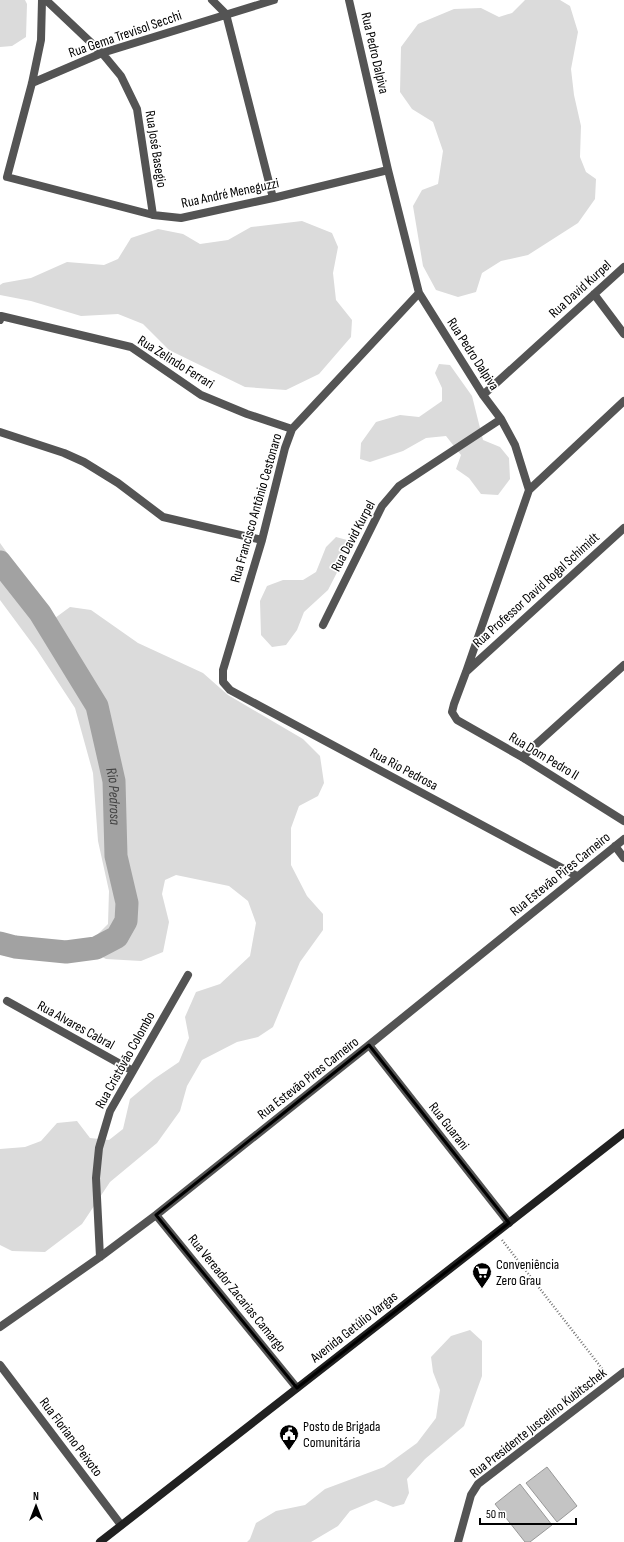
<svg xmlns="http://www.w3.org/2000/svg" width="624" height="1542" viewBox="0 0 624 1542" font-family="'Sofia Sans Condensed',sans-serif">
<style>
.green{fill:#dbdbdb}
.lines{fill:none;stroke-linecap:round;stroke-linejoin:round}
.river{stroke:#a2a2a2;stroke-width:23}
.building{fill:#c4c4c4;stroke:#989898}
.path{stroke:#767676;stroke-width:2.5;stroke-dasharray:1 2;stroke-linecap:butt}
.street{stroke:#545454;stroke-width:8}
.secondary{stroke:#212121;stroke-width:8}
.marked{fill:none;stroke:#000;stroke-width:3;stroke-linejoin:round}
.labels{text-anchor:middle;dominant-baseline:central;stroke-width:3.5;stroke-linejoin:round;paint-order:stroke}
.street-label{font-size:14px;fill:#000;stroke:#fff}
.poi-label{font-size:14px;fill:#000;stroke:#fff;text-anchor:start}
.water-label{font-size:15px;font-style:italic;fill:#434343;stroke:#fff}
</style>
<rect width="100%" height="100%" fill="#fff"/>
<!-- green -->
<path class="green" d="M0,0H25L27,4L26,37L12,46L0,47Z
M525,0H560L570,6L578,32L571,69L574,95L581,126L580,157L586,172L596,179L595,199L578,223L528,255L501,261L482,273L476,292L458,297L436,290L423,266L413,206L422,190L438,184L443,151L433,122L412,109L400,92L401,47L418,24L454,9L481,8L499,17L512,13Z
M302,221L332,233L338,247L333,273L336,300L352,320L351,337L319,374L286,390L245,387L169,350L143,324L118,314L81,316L31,301L0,295V285L3,283L31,278L67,262L104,265L118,259L131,238L158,229L183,234L200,244L228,240L251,227Z
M439,364L450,365L472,396L483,440L500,447L509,458L510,479L498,495L481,494L469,478L456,469L461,455L446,436L426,438L403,451L370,462L360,459L361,443L376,422L400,415L419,417L442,401V388L435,373Z
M336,537L347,540L349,549L328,590L304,612L297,630L286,645L272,647L261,635L260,601L267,586L283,580H303L316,572L326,547Z
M0,543L32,588L46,615L55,618L70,607L91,610L138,643L203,673L228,695L303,739L320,756L324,783L318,796L299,806L291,828V865L307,896L323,914V930L300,962L273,1027L258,1037L237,1042L202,1060L187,1086L180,1111L157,1143L110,1182L82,1224L45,1252L12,1251L0,1245V1149L25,1147L41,1141L57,1123L77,1121L90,1138L109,1140L123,1129L130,1099L154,1079L179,1062L189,1038L185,1017L196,992L220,984L250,956L256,923L248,901L229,886L176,875L165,880L162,894L169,922L163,952L141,961L106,959L93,952L92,940L108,924L109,891L98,841L93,773L75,708L37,650L0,600Z
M470,1330L482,1341V1376L464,1426L425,1459L407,1479L409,1493L404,1504L393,1507L376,1500L350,1511L338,1526L311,1542H247L250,1539L256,1523L276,1511L305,1505L325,1489L384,1467L417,1443L436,1418L440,1390L433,1372L431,1357L451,1336Z"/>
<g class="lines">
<!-- river -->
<path class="river" id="s1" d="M0,562L40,613L97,706L114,781L116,856L127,903L126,921L117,937L96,948L66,952L15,947L0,943"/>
</g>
<!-- building -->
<path class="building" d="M547,1467L577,1506L557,1522L526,1483Z
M520,1484L552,1525L530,1542H525L495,1504Z"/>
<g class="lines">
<!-- path -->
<path class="path" d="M502,1240L607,1375"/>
<!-- street -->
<path class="street" d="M42,0L41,40L32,83L7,177L153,215L181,218L273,198L388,170
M46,0L102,53L121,76L137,109L153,215
M212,0L226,14L273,198
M349,0L388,170L419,293L483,395L501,419L515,445L529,490L466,672L454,704L452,712L457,720L522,757L624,821
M32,83L102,53L274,0
M419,293L292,429L285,448L262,540L223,670V682L230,690L577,876
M594,294L624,334
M0,320L1,316L131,347L201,395L247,414L292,429
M483,395L624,267
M0,432L64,453L84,462L118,483L163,517L262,540
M529,490L624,401
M323,625L382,506L399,486L501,419
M467,671L624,528
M522,757L624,665
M615,846L624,858
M7,1001L133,1071
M369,1045L509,1223
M156,1215L297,1388
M100,1257L96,1178L99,1148L110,1111L188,975
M0,1327L100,1257L156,1215L369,1045L624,839
M0,1365L121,1525
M458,1542L471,1495L478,1484L624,1372"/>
<!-- secondary -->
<path class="secondary" d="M100,1542L624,1133"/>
</g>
<!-- marked area -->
<path class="marked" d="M369,1045L509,1223L297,1388L156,1215Z"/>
<!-- icons -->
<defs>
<symbol id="supermarket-pin" viewBox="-11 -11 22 30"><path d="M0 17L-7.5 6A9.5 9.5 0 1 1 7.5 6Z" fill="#000" stroke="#fff"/><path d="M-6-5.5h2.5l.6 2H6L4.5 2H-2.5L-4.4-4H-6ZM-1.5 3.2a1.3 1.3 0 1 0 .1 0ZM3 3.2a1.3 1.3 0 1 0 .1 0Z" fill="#fff"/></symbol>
<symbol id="civic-pin" viewBox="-11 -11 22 30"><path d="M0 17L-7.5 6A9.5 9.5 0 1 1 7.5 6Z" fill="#000" stroke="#fff"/><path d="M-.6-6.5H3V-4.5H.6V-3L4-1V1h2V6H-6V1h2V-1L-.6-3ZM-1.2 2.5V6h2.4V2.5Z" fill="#fff"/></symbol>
</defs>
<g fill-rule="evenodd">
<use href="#supermarket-pin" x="471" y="1261" width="22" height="30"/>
<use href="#civic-pin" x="278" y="1423" width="22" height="30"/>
</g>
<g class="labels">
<!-- street labels -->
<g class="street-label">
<text transform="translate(125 34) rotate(-19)">Rua Gema Trevisol Secchi</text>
<text transform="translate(375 53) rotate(77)">Rua Pedro Dalpiva</text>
<text transform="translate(156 149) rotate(81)">Rua José Basegio</text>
<text transform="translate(230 193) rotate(-12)">Rua André Meneguzzi</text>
<text transform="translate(580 289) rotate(-42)">Rua David Kurpel</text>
<text transform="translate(473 354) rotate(57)">Rua Pedro Dalpiva</text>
<text transform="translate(176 362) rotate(32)">Rua Zelindo Ferrari</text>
<text transform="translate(256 508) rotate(-74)">Rua Francisco Antônio Cestonaro</text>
<text transform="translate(353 536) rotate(-62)">Rua David Kurpel</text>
<text transform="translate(536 590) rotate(-42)">Rua Professor David Rogal Schimidt</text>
<text transform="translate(544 756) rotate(31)">Rua Dom Pedro II</text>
<text transform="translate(404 769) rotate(28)">Rua Rio Pedrosa</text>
<text transform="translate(560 874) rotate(-39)">Rua Estevão Pires Carneiro</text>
<text transform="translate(76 1025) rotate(29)">Rua Alvares Cabral</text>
<text transform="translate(125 1060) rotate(-61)">Rua Cristóvão Colombo</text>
<text transform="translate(308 1078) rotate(-38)">Rua Estevão Pires Carneiro</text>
<text transform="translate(449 1126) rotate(52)">Rua Guarani</text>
<text transform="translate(237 1293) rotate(51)">Rua Vereador Zacarias Camargo</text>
<text transform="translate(354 1327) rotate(-38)">Avenida Getúlio Vargas</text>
<text transform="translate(538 1423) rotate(-38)">Rua Presidente Juscelino Kubitschek</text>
<text transform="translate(71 1437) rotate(53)">Rua Floriano Peixoto</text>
</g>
<!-- poi labels -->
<g class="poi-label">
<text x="496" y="1264">Conveniência<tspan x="496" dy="16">Zero Grau</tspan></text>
<text x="303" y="1426">Posto de Brigada<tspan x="303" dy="16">Comunitária</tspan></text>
</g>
<!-- water labels -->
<g class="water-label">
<text stroke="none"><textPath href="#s1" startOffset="266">Rio Pedrosa</textPath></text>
</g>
</g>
<!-- north arrow -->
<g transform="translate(36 1506)" stroke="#ffffff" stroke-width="3" paint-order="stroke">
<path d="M0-3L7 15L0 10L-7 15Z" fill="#000000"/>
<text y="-6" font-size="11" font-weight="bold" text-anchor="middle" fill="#000000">N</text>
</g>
<!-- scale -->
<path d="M480 1518v6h96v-6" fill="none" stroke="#000000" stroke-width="2"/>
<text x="486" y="1518" font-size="12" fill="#000000" stroke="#ffffff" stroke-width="3" paint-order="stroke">50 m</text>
</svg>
